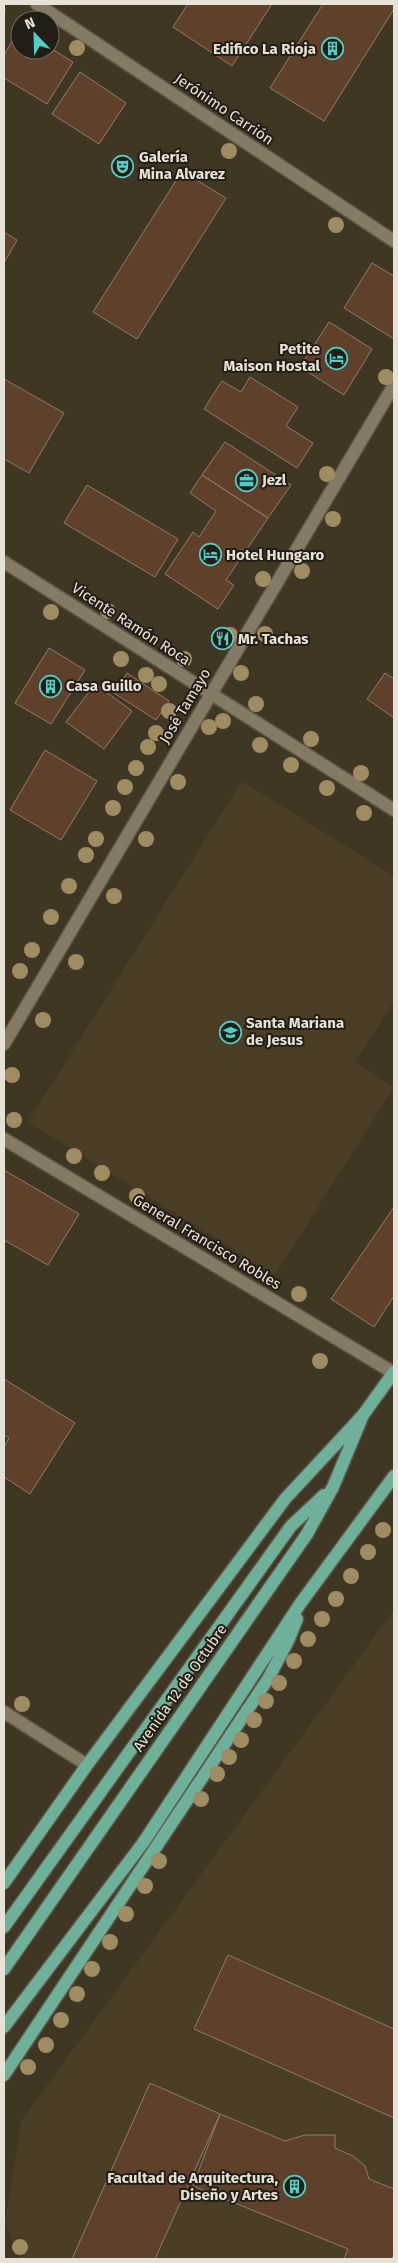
<svg xmlns="http://www.w3.org/2000/svg" width="398" height="2263" viewBox="0 0 398 2263" font-family="'Fira Sans',sans-serif">
<style>
.built{fill:#4a3e26}
.building{fill:#5f412b;stroke:#907b6d}
.lines{fill:none;stroke-linecap:round;stroke-linejoin:round}
.minor-casing{stroke:#5c5544;stroke-width:15}
.major-casing{stroke:#5c5544;stroke-width:15}
.path{stroke:#817969;stroke-width:3;stroke-dasharray:2.5 4;stroke-linecap:butt}
.minor{stroke:#857a66;stroke-width:12}
.major{stroke:#6eb09a;stroke-width:12}
.tree{fill:#a08c63}
.labels{text-anchor:middle;dominant-baseline:central;stroke-width:4;stroke-linejoin:round;paint-order:stroke}
.poi-label{font-size:15px;font-weight:bold;fill:#e7e2d6;stroke:#221e16;text-anchor:start}
.street-label{font-size:15px;fill:#e7e2d6;stroke:#221e16}
</style>
<rect width="100%" height="100%" fill="#3f3623"/>
<!-- built -->
<path class="built" d="M242,781L394,876V1001L355,1062L394,1087L275,1275L28,1122Z
M394,1610V2259H21L5,2223L21,2121Z"/>
<!-- building -->
<path class="building" d="M188,4H272L232,66L173,27Z
M323,4H394V9L324,121L270,88Z
M19,29L20,50H50V48L73,62L47,104L4,78V55Z
M80,72L126,103L99,144L52,114Z
M182,171L226,198L137,339L93,312Z
M4,232L17,240L4,263Z
M372,263L394,276V339L344,308Z
M329,322L372,349L344,395L300,367Z
M250,377L298,407L286,426L313,443L297,468L204,409L222,381L241,392Z
M4,379L64,413L29,473L4,459Z
M225,442L291,485L268,518L202,475Z
M202,475L268,518L226,580L234,585L218,609L165,574L193,532L199,537L216,511L190,493Z
M87,485L178,539L155,577L64,523Z
M49,648L85,670L51,724L15,703Z
M127,673L169,701L156,720L114,693Z
M385,673L394,679V718L367,699Z
M95,684L132,711L104,749L66,722Z
M45,750L97,781L61,840L10,810Z
M4,1170L79,1214L48,1265L4,1240Z
M394,1207V1296L374,1327L331,1299Z
M4,1379L75,1423L30,1494L4,1477V1447L9,1438L4,1435Z
M228,1955L394,2029V2118L194,2029Z
M150,2083L220,2114L155,2259H72Z
M220,2114L285,2141L305,2135H335V2148L353,2156L365,2166L369,2179L394,2189V2254L392,2259H344L348,2249L193,2186Z"/>
<g class="lines">
<defs>
<path id="minor" d="M37,4L394,241
M4,562L394,810
M4,1044L394,385
M4,1139L394,1373
M4,1712L87,1765"/>
<path id="major" d="M4,1883L87,1765L285,1499L363,1415L394,1372
M4,1927L291,1526L324,1495
M4,1969L307,1534L333,1487L363,1415
M4,2027L143,1843L300,1604L394,1476
M4,2075L268,1679L288,1641L297,1619"/>
</defs>
<!-- minor casing -->
<use href="#minor" class="minor-casing"/>
<!-- major casing -->
<use href="#major" class="major-casing"/>
<!-- path -->
<path class="path" d="M4,10L5,11"/>
<!-- minor -->
<use href="#minor" class="minor"/>
<!-- major -->
<use href="#major" class="major"/>
</g>
<!-- trees -->
<g class="tree">
<circle cx="77" cy="48" r="8"/>
<circle cx="229" cy="151" r="8"/>
<circle cx="336" cy="225" r="8"/>
<circle cx="386" cy="377" r="8"/>
<circle cx="327" cy="474" r="8"/>
<circle cx="333" cy="519" r="8"/>
<circle cx="302" cy="571" r="8"/>
<circle cx="263" cy="579" r="8"/>
<circle cx="108" cy="611" r="8"/>
<circle cx="51" cy="612" r="8"/>
<circle cx="265" cy="634" r="8"/>
<circle cx="230" cy="635" r="8"/>
<circle cx="121" cy="659" r="8"/>
<circle cx="184" cy="659" r="8"/>
<circle cx="241" cy="673" r="8"/>
<circle cx="146" cy="675" r="8"/>
<circle cx="159" cy="684" r="8"/>
<circle cx="256" cy="704" r="8"/>
<circle cx="169" cy="711" r="8"/>
<circle cx="223" cy="721" r="8"/>
<circle cx="209" cy="727" r="8"/>
<circle cx="156" cy="733" r="8"/>
<circle cx="311" cy="739" r="8"/>
<circle cx="260" cy="745" r="8"/>
<circle cx="148" cy="747" r="8"/>
<circle cx="291" cy="765" r="8"/>
<circle cx="136" cy="768" r="8"/>
<circle cx="361" cy="773" r="8"/>
<circle cx="178" cy="782" r="8"/>
<circle cx="125" cy="787" r="8"/>
<circle cx="327" cy="788" r="8"/>
<circle cx="113" cy="808" r="8"/>
<circle cx="364" cy="813" r="8"/>
<circle cx="96" cy="839" r="8"/>
<circle cx="146" cy="839" r="8"/>
<circle cx="86" cy="855" r="8"/>
<circle cx="69" cy="886" r="8"/>
<circle cx="114" cy="896" r="8"/>
<circle cx="51" cy="917" r="8"/>
<circle cx="32" cy="950" r="8"/>
<circle cx="76" cy="962" r="8"/>
<circle cx="20" cy="971" r="8"/>
<circle cx="43" cy="1020" r="8"/>
<circle cx="12" cy="1075" r="8"/>
<circle cx="14" cy="1120" r="8"/>
<circle cx="74" cy="1156" r="8"/>
<circle cx="102" cy="1173" r="8"/>
<circle cx="137" cy="1196" r="8"/>
<circle cx="299" cy="1294" r="8"/>
<circle cx="320" cy="1361" r="8"/>
<circle cx="383" cy="1530" r="8"/>
<circle cx="368" cy="1552" r="8"/>
<circle cx="351" cy="1576" r="8"/>
<circle cx="336" cy="1599" r="8"/>
<circle cx="322" cy="1619" r="8"/>
<circle cx="308" cy="1639" r="8"/>
<circle cx="294" cy="1661" r="8"/>
<circle cx="279" cy="1683" r="8"/>
<circle cx="266" cy="1701" r="8"/>
<circle cx="22" cy="1704" r="8"/>
<circle cx="254" cy="1720" r="8"/>
<circle cx="241" cy="1740" r="8"/>
<circle cx="229" cy="1757" r="8"/>
<circle cx="217" cy="1774" r="8"/>
<circle cx="201" cy="1799" r="8"/>
<circle cx="159" cy="1861" r="8"/>
<circle cx="145" cy="1886" r="8"/>
<circle cx="126" cy="1914" r="8"/>
<circle cx="110" cy="1942" r="8"/>
<circle cx="92" cy="1969" r="8"/>
<circle cx="77" cy="1994" r="8"/>
<circle cx="61" cy="2020" r="8"/>
<circle cx="46" cy="2045" r="8"/>
<circle cx="28" cy="2067" r="8"/>
<circle cx="20" cy="2247" r="8"/>
</g>
<!-- icons -->
<defs>
<symbol id="building-ring" viewBox="-11 -11 22 22"><circle r="9.5" fill="#221e16" stroke="#54cdc7" stroke-width="1.5"/><path d="M-4-6H4V6H1V3H-1V6H-4ZM-2.5-4.3h1.7v1.8h-1.7ZM.8-4.3h1.7v1.8H.8ZM-2.5-1h1.7V.8h-1.7ZM.8-1h1.7V.8H.8Z" fill="#54cdc7"/></symbol>
<symbol id="theatre-ring" viewBox="-11 -11 22 22"><circle r="9.5" fill="#221e16" stroke="#54cdc7" stroke-width="1.5"/><path d="M-5-5.5Q0-4 5-5.5V0Q5 5 0 6Q-5 5-5 0ZM-3.3-2.5H-1v1.5H-3.3ZM1-2.5H3.3v1.5H1ZM-2.8 1Q0 5.5 2.8 1Z" fill="#54cdc7"/></symbol>
<symbol id="hotel-ring" viewBox="-11 -11 22 22"><circle r="9.5" fill="#221e16" stroke="#54cdc7" stroke-width="1.5"/><path d="M-6-4.5h1.5V1H6V5H4.5V3h-9V5H-6ZM-4 0a1.8 1.8 0 1 1 3.6 0ZM.5 0V-2.5h3Q6-2.5 6 0Z" fill="#54cdc7"/></symbol>
<symbol id="office-ring" viewBox="-11 -11 22 22"><circle r="9.5" fill="#221e16" stroke="#54cdc7" stroke-width="1.5"/><path d="M-6-3h4V-5.5h4V-3h4V5H-6ZM-1-4.5V-3h2v-1.5ZM-6 0V1H6V0Z" fill="#54cdc7"/></symbol>
<symbol id="restaurant-ring" viewBox="-11 -11 22 22"><circle r="9.5" fill="#221e16" stroke="#54cdc7" stroke-width="1.5"/><path d="M-5-6h1v4h1v-4h1v4h1v-4h1v5L-1.5 .5V6h-2V.5L-5-1ZM5-6V6H3V1.5H1.5Q1.5-4 5-6Z" fill="#54cdc7"/></symbol>
<symbol id="school-ring" viewBox="-11 -11 22 22"><circle r="9.5" fill="#221e16" stroke="#54cdc7" stroke-width="1.5"/><path d="M0-5L7-2L0 1L-7-2ZM-4 1L0 2.5L4 1V4Q0 6-4 4Z" fill="#54cdc7"/></symbol>
</defs>
<g fill-rule="evenodd">
<use href="#building-ring" x="320" y="36" width="25" height="25"/>
<use href="#theatre-ring" x="110" y="154" width="25" height="25"/>
<use href="#hotel-ring" x="324" y="346" width="25" height="25"/>
<use href="#office-ring" x="234" y="468" width="25" height="25"/>
<use href="#hotel-ring" x="198" y="542" width="25" height="25"/>
<use href="#restaurant-ring" x="210" y="626" width="25" height="25"/>
<use href="#building-ring" x="38" y="674" width="25" height="25"/>
<use href="#school-ring" x="218" y="1020" width="25" height="25"/>
<use href="#building-ring" x="282" y="2174" width="25" height="25"/>
</g>
<g class="labels">
<!-- poi labels -->
<g class="poi-label">
<text x="316" y="49" text-anchor="end">Edifico La Rioja</text>
<text x="139" y="157">Galería<tspan x="139" dy="17">Mina Alvarez</tspan></text>
<text x="320" y="349" text-anchor="end">Petite<tspan x="320" dy="17">Maison Hostal</tspan></text>
<text x="262" y="480">Jezl</text>
<text x="226" y="555">Hotel Hungaro</text>
<text x="238" y="639">Mr. Tachas</text>
<text x="66" y="686">Casa Guillo</text>
<text x="246" y="1023">Santa Mariana<tspan x="246" dy="17">de Jesus</tspan></text>
<text x="278" y="2178" text-anchor="end">Facultad de Arquitectura,<tspan x="278" dy="17">Diseño y Artes</tspan></text>
</g>
<!-- street labels -->
<g class="street-label">
<text transform="translate(224 109) rotate(34)">Jerónimo Carrión</text>
<text transform="translate(131 624) rotate(33)">Vicente Ramón Roca</text>
<text transform="translate(185 706) rotate(-59)">José Tamayo</text>
<text transform="translate(207 1242) rotate(31)">General Francisco Robles</text>
<text transform="translate(180 1688) rotate(-55)">Avenida 12 de Octubre</text>
</g>
</g>
<!-- border -->
<rect width="398" height="2263" fill="none" stroke="#e7e2d6" stroke-width="10"/>
<!-- north arrow -->
<g transform="translate(35 35) rotate(337)"><circle r="24" fill="#221e16" stroke="#716c63"/>
<path d="M0-4L9 19L0 12L-9 19Z" fill="#54cdc7"/>
<text y="-8" font-size="14" font-weight="bold" text-anchor="middle" fill="#e7e2d6">N</text>
</g>
</svg>
